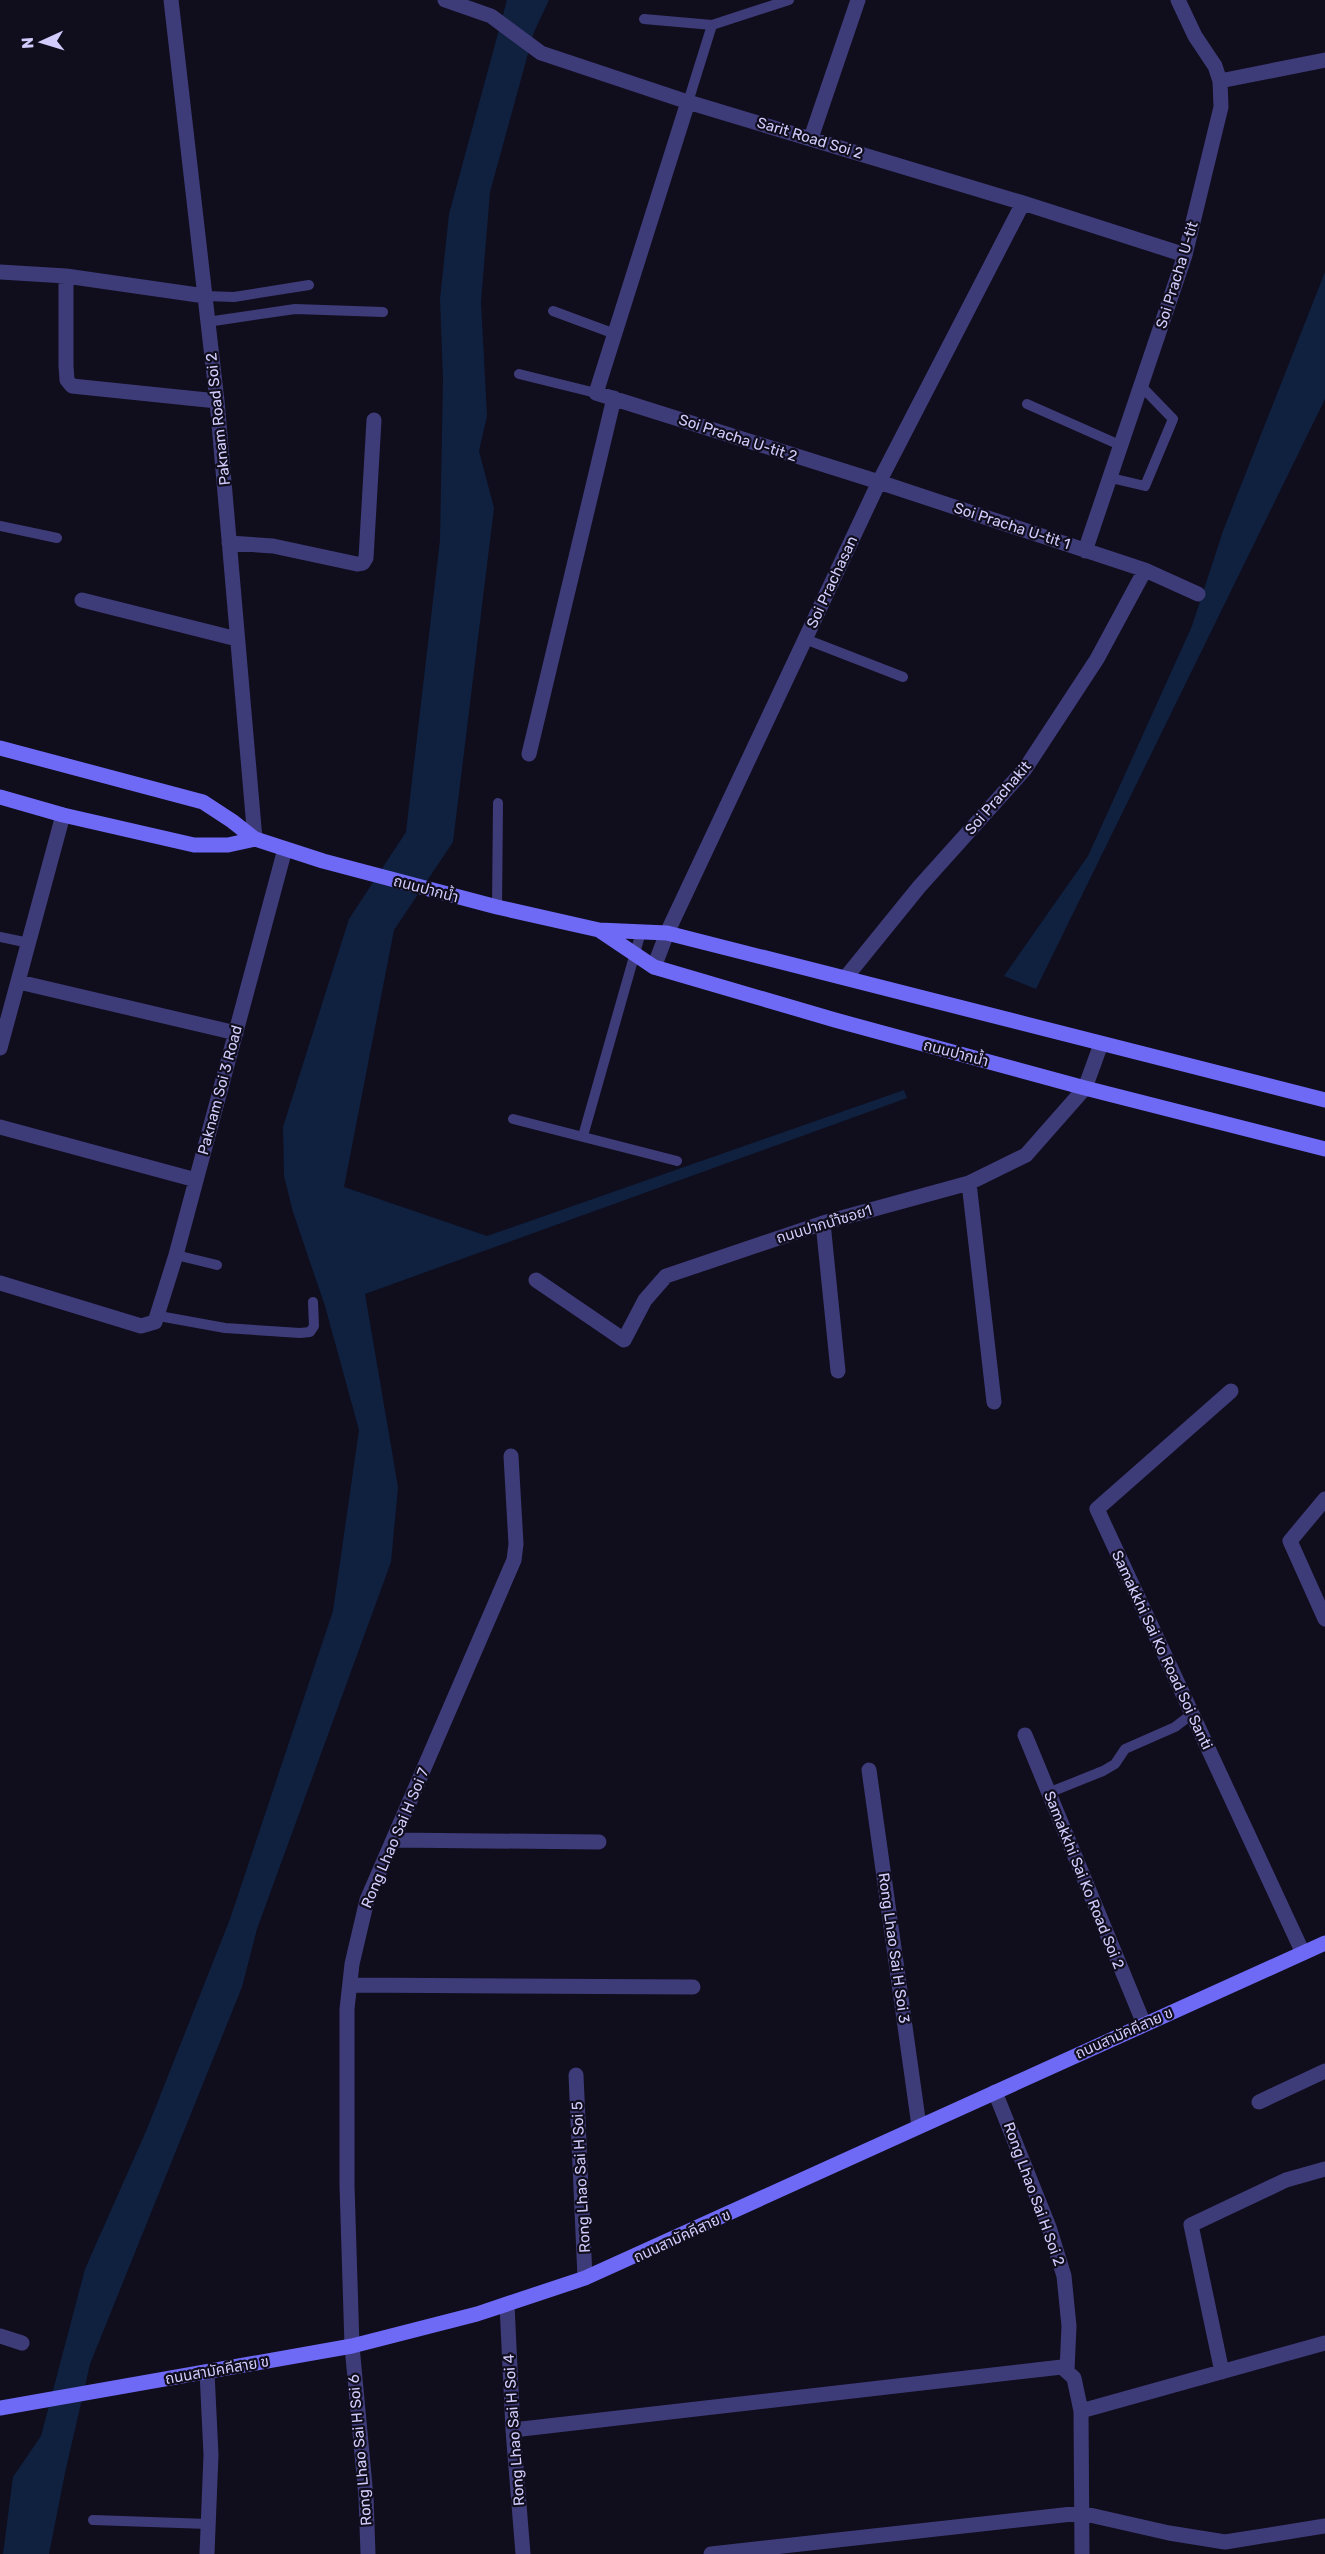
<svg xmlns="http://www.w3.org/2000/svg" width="1325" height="2554" viewBox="0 0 1325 2554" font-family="Rubik,'Noto Sans Thai',sans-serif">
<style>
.water{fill:#0f213f}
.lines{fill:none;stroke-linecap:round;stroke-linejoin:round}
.lane{stroke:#3e3b79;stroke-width:10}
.street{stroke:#3e3b79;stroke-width:15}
.secondary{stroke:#6f6af5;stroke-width:15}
.labels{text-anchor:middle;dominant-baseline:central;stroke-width:4.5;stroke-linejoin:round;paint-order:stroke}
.street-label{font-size:15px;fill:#d2ccfc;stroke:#100d1d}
</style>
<rect width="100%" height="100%" fill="#100d1d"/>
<!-- water -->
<path class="water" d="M507,0H549L534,32L490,192L481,302L487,416L479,451L494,508L453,842L394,930L344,1187L487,1236L904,1090L907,1098L365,1294L398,1487L391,1562L257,1929L242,1987L90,2364L65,2473L49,2554H3L13,2477L41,2436L85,2269L147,2129L230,1919L333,1611L359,1430L325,1306L293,1212L284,1176L283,1127L349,919L406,832L440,540L443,378L440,299L449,214Z
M1325,272V399L1036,989L1004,976L1088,856L1192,626L1223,531Z"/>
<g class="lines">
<!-- lane -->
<path class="lane" d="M644,19L712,25L789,0
M688,102L712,25
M205,296L234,297L309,285
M553,311L615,334
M207,322L295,309L383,312
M519,374L596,393
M1027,404L1122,446
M1111,478L1145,486L1173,419L1142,387
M0,526L57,538
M805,639L903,677
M497,907L498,803
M0,937L29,943
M513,1119L677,1161
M583,1136L641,932
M176,1255L217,1265
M159,1316L225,1328L300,1333L310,1332L314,1326L313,1302
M1048,1793L1103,1771L1115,1764L1125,1749L1175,1727L1192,1714
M93,2520L208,2524"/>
<!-- street -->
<path class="street" d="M171,0L217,401L255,839
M445,0L491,16L541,53L688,102L1023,203L1185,255
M1220,81L1325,60
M688,102L596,393L879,482L1145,570L1198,594
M811,138L858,0
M0,272L66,276L205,296
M66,276V366L67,380L72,386L217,401
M229,543L273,546L357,564L363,563L366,558L374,420
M1085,551L1185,255L1221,107L1220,81L1215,66L1195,36L1178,0
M82,600L237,639
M529,754L614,398
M654,967L667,933L879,482L1023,203
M846,977L919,887L1025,769L1097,659L1145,570
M19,982L236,1033
M0,1048L63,815
M0,1127L196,1180
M969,1183L994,1402
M823,1223L838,1371
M536,1280L624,1340L645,1300L666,1276L823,1223L969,1183L1026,1155L1085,1088L1101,1044
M0,1283L141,1326L155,1322L176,1255L285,849
M1231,1391L1097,1509L1303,1953
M1325,1499L1290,1541L1325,1619
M1025,1735L1144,2024
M869,1770L919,2126
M394,1840L599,1842
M350,1985L693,1987
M576,2075L585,2278
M995,2092L1049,2227L1064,2276L1069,2326L1067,2370
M1259,2102L1325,2071
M507,2305L513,2430L523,2554
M0,2336L22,2343
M207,2372L211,2455L207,2554
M1222,2372L1191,2225L1286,2180L1325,2169
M1081,2411L1325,2343
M513,2430L1062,2367L1074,2378L1081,2411L1082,2554
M368,2554L366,2497L352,2346L347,2185V2009L352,1964L367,1900L514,1560L516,1544L511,1456
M711,2554L1081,2513L1169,2533L1225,2542L1325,2526"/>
<!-- secondary -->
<path class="secondary" d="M0,748L203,802L232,821L255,839L323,861L497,907L599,930L667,933L1325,1100
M0,797L63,815L194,845H228L255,839
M599,930L654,967L835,1020L1085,1088L1325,1149
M0,2408L352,2346L477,2314L585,2278L1325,1943"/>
</g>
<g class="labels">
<!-- street labels -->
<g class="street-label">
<text transform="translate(810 138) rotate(17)">Sarit Road Soi 2</text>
<text transform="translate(1177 275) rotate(-73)">Soi Pracha U-tit</text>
<text transform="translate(218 419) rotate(-96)">Paknam Road Soi 2</text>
<text transform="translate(738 438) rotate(18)">Soi Pracha U-tit 2</text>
<text transform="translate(1012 526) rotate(18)">Soi Pracha U-tit 1</text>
<text transform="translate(832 582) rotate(-65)">Soi Prachasan</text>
<text transform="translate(998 798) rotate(-49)">Soi Prachakit</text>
<text transform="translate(426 889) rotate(15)">ถนนปากน้ำ</text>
<text transform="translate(956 1053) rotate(15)">ถนนปากน้ำ</text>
<text transform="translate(220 1090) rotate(-75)">Paknam Soi 3 Road</text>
<text transform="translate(824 1224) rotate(-17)">ถนนปากนำ้ซอย1</text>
<text transform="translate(1162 1650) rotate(65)">Samakkhi Sai Ko Road Soi Santi</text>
<text transform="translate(395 1838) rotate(-67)">Rong Lhao Sai H Soi 7</text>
<text transform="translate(1084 1880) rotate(68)">Samakkhi Sai Ko Road Soi 2</text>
<text transform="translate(894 1948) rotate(82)">Rong Lhao Sai H Soi 3</text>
<text transform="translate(1124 2033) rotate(-24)">ถนนสามัคคีสาย ข</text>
<text transform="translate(581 2177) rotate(-93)">Rong Lhao Sai H Soi 5</text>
<text transform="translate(1034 2194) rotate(70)">Rong Lhao Sai H Soi 2</text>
<text transform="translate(682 2236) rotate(-25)">ถนนสามัคคีสาย ข</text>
<text transform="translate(217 2370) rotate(-10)">ถนนสามัคคีสาย ข</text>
<text transform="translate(514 2430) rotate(-94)">Rong Lhao Sai H Soi 4</text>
<text transform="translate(360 2450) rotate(-95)">Rong Lhao Sai H Soi 6</text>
</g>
</g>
<!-- north arrow -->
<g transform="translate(42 42) rotate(266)" stroke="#100d1d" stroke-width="4.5" paint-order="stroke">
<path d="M0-4.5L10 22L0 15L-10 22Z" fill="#d2ccfc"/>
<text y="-9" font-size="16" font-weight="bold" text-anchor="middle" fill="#d2ccfc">N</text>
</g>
</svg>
